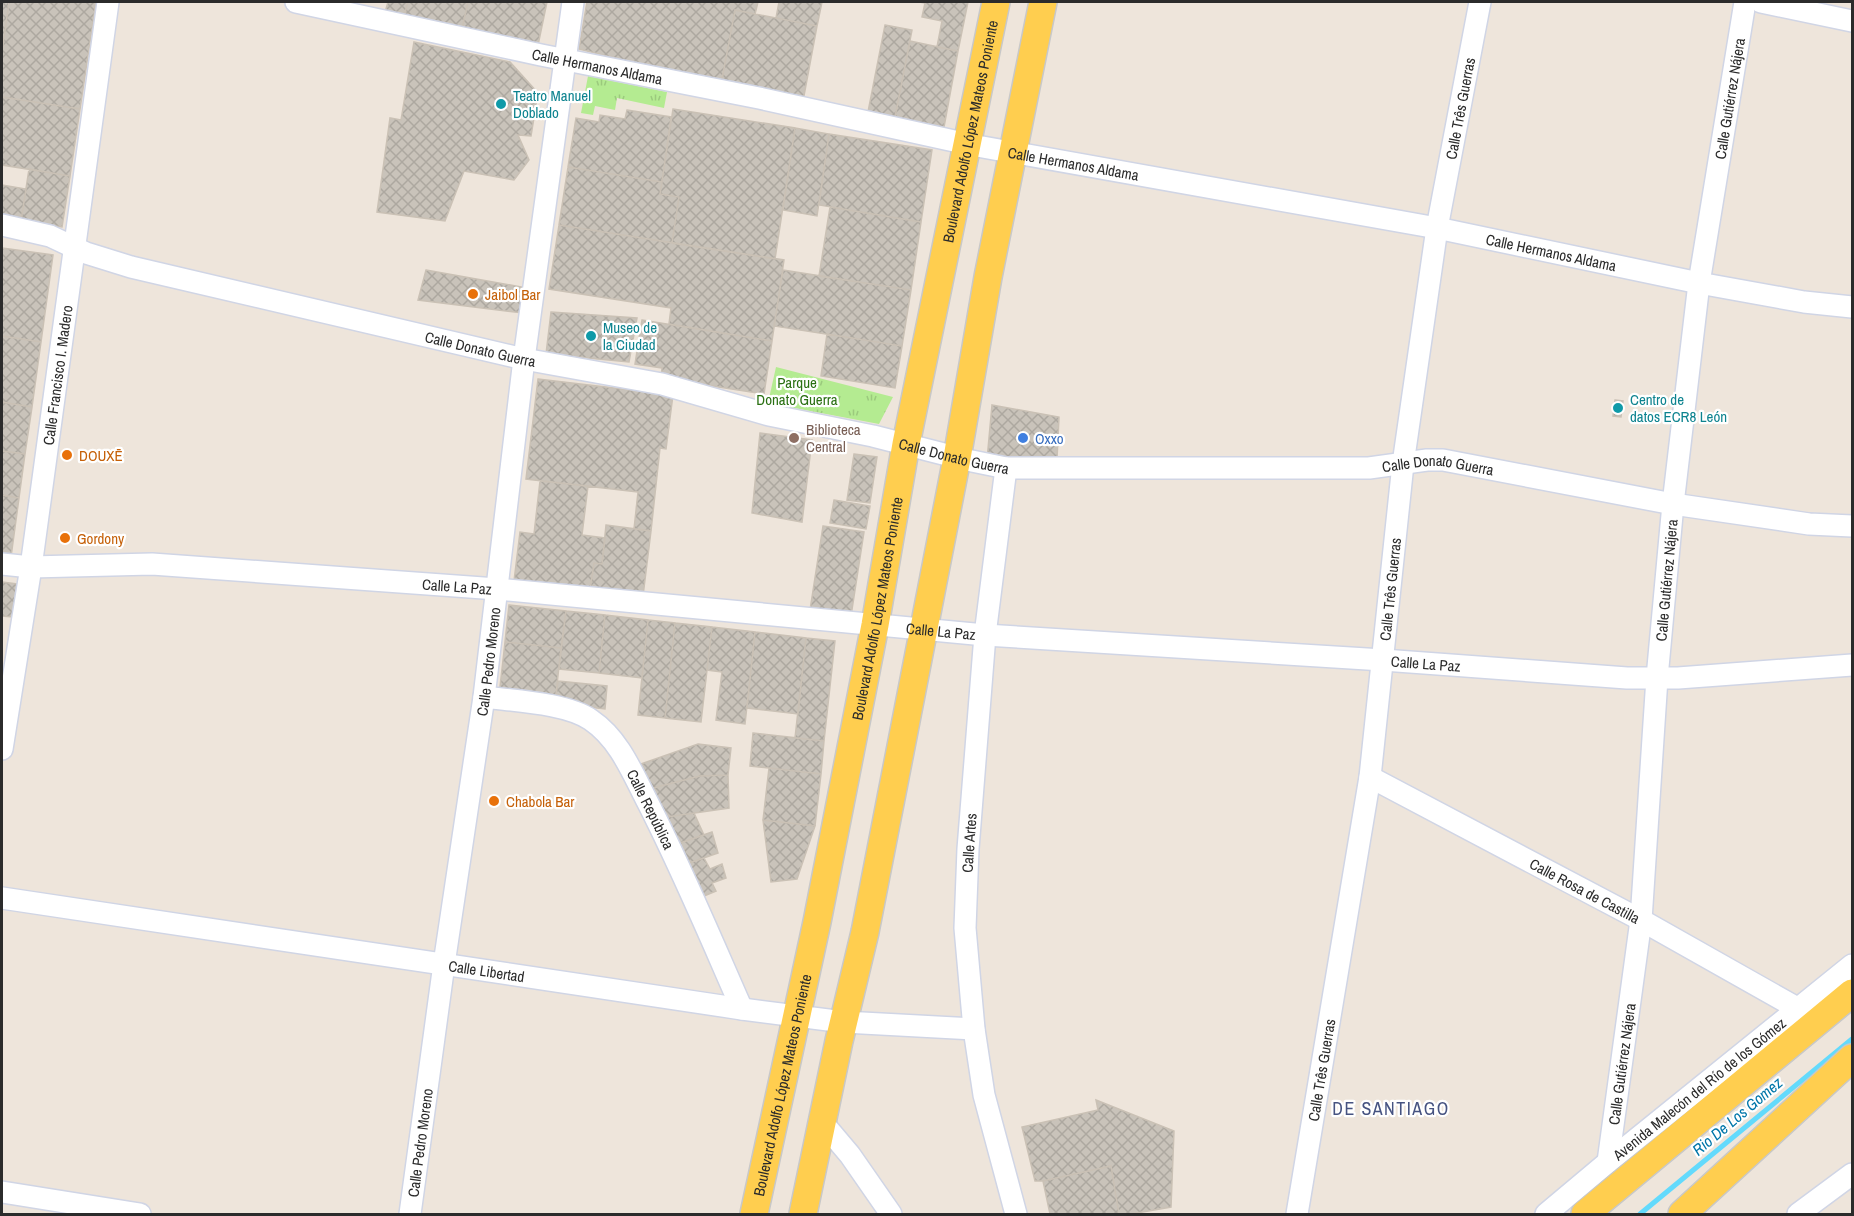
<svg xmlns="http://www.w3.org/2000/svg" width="1854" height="1216" viewBox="0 0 1854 1216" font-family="'Archivo Narrow',sans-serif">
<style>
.park{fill:url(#park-tufts)}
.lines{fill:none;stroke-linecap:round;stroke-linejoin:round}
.stream{stroke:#63dafc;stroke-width:5}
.building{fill:url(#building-cross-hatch);stroke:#cac1b5;stroke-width:1.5}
.minor-casing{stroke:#d0d5e5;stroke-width:24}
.major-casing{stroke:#c8c8c8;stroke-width:30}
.minor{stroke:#fff;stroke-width:21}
.major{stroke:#ffce4f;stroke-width:27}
.culture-dot{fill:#0f9aa8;stroke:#fff;stroke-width:2}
.food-dot{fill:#e8710a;stroke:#fff;stroke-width:2}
.education-dot{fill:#8d6e63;stroke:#fff;stroke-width:2}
.shop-dot{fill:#3f7fe0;stroke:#fff;stroke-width:2}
.labels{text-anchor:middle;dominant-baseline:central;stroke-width:4.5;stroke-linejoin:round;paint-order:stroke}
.street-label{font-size:15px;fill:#2b2b2b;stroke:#fff}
.culture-label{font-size:15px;fill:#0d838f;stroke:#fff;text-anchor:start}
.food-label{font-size:15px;fill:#c56008;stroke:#fff;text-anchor:start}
.park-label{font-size:15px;fill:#2a7012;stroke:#fff}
.education-label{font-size:15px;fill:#785e54;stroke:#fff;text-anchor:start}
.shop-label{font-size:15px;fill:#366cbe;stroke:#fff;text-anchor:start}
.water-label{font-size:16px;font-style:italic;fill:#0076a9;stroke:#fff}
.quarter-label{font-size:18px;letter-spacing:1.5px;fill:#465381;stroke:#fff}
</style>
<defs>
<pattern id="park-tufts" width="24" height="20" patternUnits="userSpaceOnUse" patternTransform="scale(1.5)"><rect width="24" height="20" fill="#b4eb91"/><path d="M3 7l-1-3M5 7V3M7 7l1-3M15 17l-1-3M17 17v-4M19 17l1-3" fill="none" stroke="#9bca7d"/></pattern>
<pattern id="building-cross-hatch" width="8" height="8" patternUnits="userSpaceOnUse" patternTransform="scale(1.5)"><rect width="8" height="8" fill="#c9c3ba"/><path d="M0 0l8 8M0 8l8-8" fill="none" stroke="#ada8a0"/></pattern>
</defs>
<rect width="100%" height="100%" fill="#eee5db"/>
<!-- park -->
<path class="park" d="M588,76L667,92L664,108L617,98L615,110L595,106L593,115L581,113Z
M776,367L893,397L879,424L768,403Z"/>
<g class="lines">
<!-- stream -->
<path class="stream" d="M1640,1214L1852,1039"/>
</g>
<!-- building -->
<path class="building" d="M2,2H9L2,52Z
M9,2H96L80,109L2,97V52Z
M388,2H408L403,20L384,16Z
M408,2H468L461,33L403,20Z
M468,2H547L537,50L461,33Z
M587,2H758L755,14L735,10L721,85L579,49Z
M779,2H822L817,26L776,18Z
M919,2H968L958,51L937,47L942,21L922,17L925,3Z
M735,10L817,26L803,101L721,85Z
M885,25L912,30L895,117L868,112Z
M910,41L958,51L944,127L895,117Z
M414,42L510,62L538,93L531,136L518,135L529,160L514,180L464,171L445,221L377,212L390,118L401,120Z
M2,97L80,109L70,176L2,165Z
M673,109L795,128L775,259L672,243L679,197L660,194Z
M627,110L671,117L662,182L568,167L576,118L599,122L600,115L625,119Z
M795,128L829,134L817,216L783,210Z
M829,134L932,150L921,222L819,205Z
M568,167L662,182L660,194L679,197L672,243L559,225Z
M29,169L70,176L62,227L21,221Z
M2,185L26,189L21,221L2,218Z
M830,207L921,222L911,290L819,276Z
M559,225L784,260L772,341L669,324L671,308L549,289Z
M2,248L53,255L41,342L2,336Z
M426,270L527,288L523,313L418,300Z
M783,270L911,290L902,346L774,326Z
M551,312L637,318L629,362L546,354Z
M642,320L772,341L764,394L661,378L662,368L635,364Z
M827,334L902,346L895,388L821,376Z
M2,336L41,342L32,407L2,402Z
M538,379L673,395L666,449L660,448L651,531L634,529L638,492L526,479Z
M1615,400L1623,401L1621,417L1613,416Z
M2,402L32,407L25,454L2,451Z
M992,405L1059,417L1057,459L987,460Z
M760,433L812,440L802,522L752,513Z
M2,451L25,454L19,498L2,495Z
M854,454L877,457L870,503L847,500Z
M540,481L588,486L582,535L605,538L602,564L594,563L590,590L514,581L520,532L534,534Z
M2,495L19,498L11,557L2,556Z
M834,500L870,506L866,529L830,523Z
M606,525L651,531L643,596L590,590L594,563L602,564Z
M823,526L864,532L851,616L810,610Z
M2,582L17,584L13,617L2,616Z
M509,605L566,611L561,648L505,642Z
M566,611L605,615L599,673L559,669Z
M605,615L648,620L642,678L599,673Z
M648,620L675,623L665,718L638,715Z
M675,623L712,627L701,722L665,718Z
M712,627L755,632L745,724L716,720L722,672L707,670Z
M755,632L806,638L798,714L747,708Z
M806,638L835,641L824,741L795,738Z
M505,642L561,648L555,703L499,696Z
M558,681L607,686L605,709L555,703Z
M753,733L824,741L821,774L750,766Z
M698,744L731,748L728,775L700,776L653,788L641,764Z
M769,768L821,774L815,826L763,820Z
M728,775L729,808L667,817L653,788L700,776Z
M694,813L704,835L680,843L667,817Z
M763,820L815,826L797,879L771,882Z
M712,832L718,853L689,863L680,843Z
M704,858L710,869L722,864L726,878L712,883L716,891L704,896L689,863Z
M1096,1100L1174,1131L1171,1207L1131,1214H1119L1111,1166L1043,1181H1035L1022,1127L1098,1110Z
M1111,1166L1119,1214H1050L1043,1181Z"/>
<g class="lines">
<defs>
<g id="minor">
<path id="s1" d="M296,2L541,55L759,98L977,146L1437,228L1699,283L1804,302L1852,307"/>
<path d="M1761,2L1852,21"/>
<path id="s2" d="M2,225L50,236L86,253L131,267L524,359L662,384L769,415L873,436L967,460L1006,468H1369L1427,460H1443L1673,504L1809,524L1852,526"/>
<path d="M1006,468L985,635L968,849L965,928L974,1029L984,1095L1016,1214"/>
<path id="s3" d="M2,564L31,567L152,564L497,589L985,635L1383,660L1627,678H1678L1852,665"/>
<path id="s4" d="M484,697C514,701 567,703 591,720C619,739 632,772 647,801C682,869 711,939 742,1009"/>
<path id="s5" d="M2,749L31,567L108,2"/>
<path id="s6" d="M1370,777L1641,920L1797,1008"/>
<path id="s7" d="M2,898L742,1009L844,1022L974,1029"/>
<path d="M823,1123L850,1155L891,1214"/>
<path id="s8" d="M1608,1162L1641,920L1657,678L1673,504L1699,283L1745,2"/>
<path d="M2,1192L140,1214"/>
<path id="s9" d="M410,1214L444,964L484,697L524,359L573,2"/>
<path id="s10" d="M1297,1214L1370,777L1403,464L1437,228L1480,2"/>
<path id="s11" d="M1546,1214L1608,1162L1852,965"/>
<path d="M1798,1214L1852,1174"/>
</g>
<g id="major">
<path id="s12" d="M754,1214L817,922L875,625L906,444L996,2"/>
<path d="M803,1214L839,1041L865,932L957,458L988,277L1043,2"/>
<path d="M1585,1214L1852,993"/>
<path d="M1682,1214L1852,1058"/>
</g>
</defs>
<!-- minor casing -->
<use href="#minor" class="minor-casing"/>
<!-- major casing -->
<use href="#major" class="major-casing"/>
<!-- minor -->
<use href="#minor" class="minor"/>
<!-- major -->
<use href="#major" class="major"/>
</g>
<!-- markers -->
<g class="culture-dot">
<circle cx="501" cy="104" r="6"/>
<circle cx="591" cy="336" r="6"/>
<circle cx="1618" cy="408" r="6"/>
</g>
<g class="food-dot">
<circle cx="473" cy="294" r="6"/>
<circle cx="67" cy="455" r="6"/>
<circle cx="65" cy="538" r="6"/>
<circle cx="494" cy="801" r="6"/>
</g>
<circle class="education-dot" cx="794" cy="438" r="6"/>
<circle class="shop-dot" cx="1023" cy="438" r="6"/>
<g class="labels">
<!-- street labels -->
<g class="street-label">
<text stroke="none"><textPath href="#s1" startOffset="308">Calle Hermanos Aldama</textPath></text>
<text stroke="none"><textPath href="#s8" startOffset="1071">Calle Gutiérrez Nájera</textPath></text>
<text stroke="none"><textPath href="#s10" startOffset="1118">Calle Três Guerras</textPath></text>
<text stroke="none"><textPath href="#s12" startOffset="1104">Boulevard Adolfo López Mateos Poniente</textPath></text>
<text stroke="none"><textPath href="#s1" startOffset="794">Calle Hermanos Aldama</textPath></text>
<text stroke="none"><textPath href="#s1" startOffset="1280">Calle Hermanos Aldama</textPath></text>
<text stroke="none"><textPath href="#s2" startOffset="495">Calle Donato Guerra</textPath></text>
<text stroke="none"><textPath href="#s5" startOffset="378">Calle Francisco I. Madero</textPath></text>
<text stroke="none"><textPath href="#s2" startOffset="981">Calle Donato Guerra</textPath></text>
<text stroke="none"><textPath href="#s2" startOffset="1467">Calle Donato Guerra</textPath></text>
<text stroke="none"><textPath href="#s8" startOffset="585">Calle Gutiérrez Nájera</textPath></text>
<text stroke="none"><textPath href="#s3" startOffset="456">Calle La Paz</textPath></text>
<text stroke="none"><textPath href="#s10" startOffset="632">Calle Três Guerras</textPath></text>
<text stroke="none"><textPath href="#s12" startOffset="618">Boulevard Adolfo López Mateos Poniente</textPath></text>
<text stroke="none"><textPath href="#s3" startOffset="942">Calle La Paz</textPath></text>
<text stroke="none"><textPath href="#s9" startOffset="558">Calle Pedro Moreno</textPath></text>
<text stroke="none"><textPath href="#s3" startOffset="1428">Calle La Paz</textPath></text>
<text stroke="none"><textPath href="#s4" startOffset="219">Calle República</textPath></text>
<text transform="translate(969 843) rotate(-86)">Calle Artes</text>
<text stroke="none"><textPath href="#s6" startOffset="243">Calle Rosa de Castilla</textPath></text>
<text stroke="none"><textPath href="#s7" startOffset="490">Calle Libertad</textPath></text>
<text stroke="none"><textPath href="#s8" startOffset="99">Calle Gutiérrez Nájera</textPath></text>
<text stroke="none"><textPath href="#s10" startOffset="146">Calle Três Guerras</textPath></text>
<text stroke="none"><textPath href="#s12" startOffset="132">Boulevard Adolfo López Mateos Poniente</textPath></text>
<text stroke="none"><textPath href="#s11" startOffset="198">Avenida Malecón del Río de los Gómez</textPath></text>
<text stroke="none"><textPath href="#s9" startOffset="72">Calle Pedro Moreno</textPath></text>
</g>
<!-- culture labels -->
<g class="culture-label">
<text x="513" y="95">Teatro Manuel<tspan x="513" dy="17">Doblado</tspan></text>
<text x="603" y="327">Museo de<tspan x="603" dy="17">la Ciudad</tspan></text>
<text x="1630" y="399">Centro de<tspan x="1630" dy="17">datos ECR8 León</tspan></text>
</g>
<!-- food labels -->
<g class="food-label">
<text x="485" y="294">Jaibol Bar</text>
<text x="79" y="455">DOUXĒ</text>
<text x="77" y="538">Gordony</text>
<text x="506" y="801">Chabola Bar</text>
</g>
<!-- park labels -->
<g class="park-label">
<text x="797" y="382">Parque<tspan x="797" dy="17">Donato Guerra</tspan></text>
</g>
<!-- education labels -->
<g class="education-label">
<text x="806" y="429">Biblioteca<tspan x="806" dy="17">Central</tspan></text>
</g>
<!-- shop labels -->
<g class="shop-label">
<text x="1035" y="438">Oxxo</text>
</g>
<!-- water labels -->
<g class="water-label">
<text transform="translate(1737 1116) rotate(-40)">Rio De Los Gomez</text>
</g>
<!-- quarter labels -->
<g class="quarter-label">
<text x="1391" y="1108">DE SANTIAGO</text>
</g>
</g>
<!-- border -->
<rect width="1854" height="1216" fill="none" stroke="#2b2b2b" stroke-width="6"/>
</svg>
